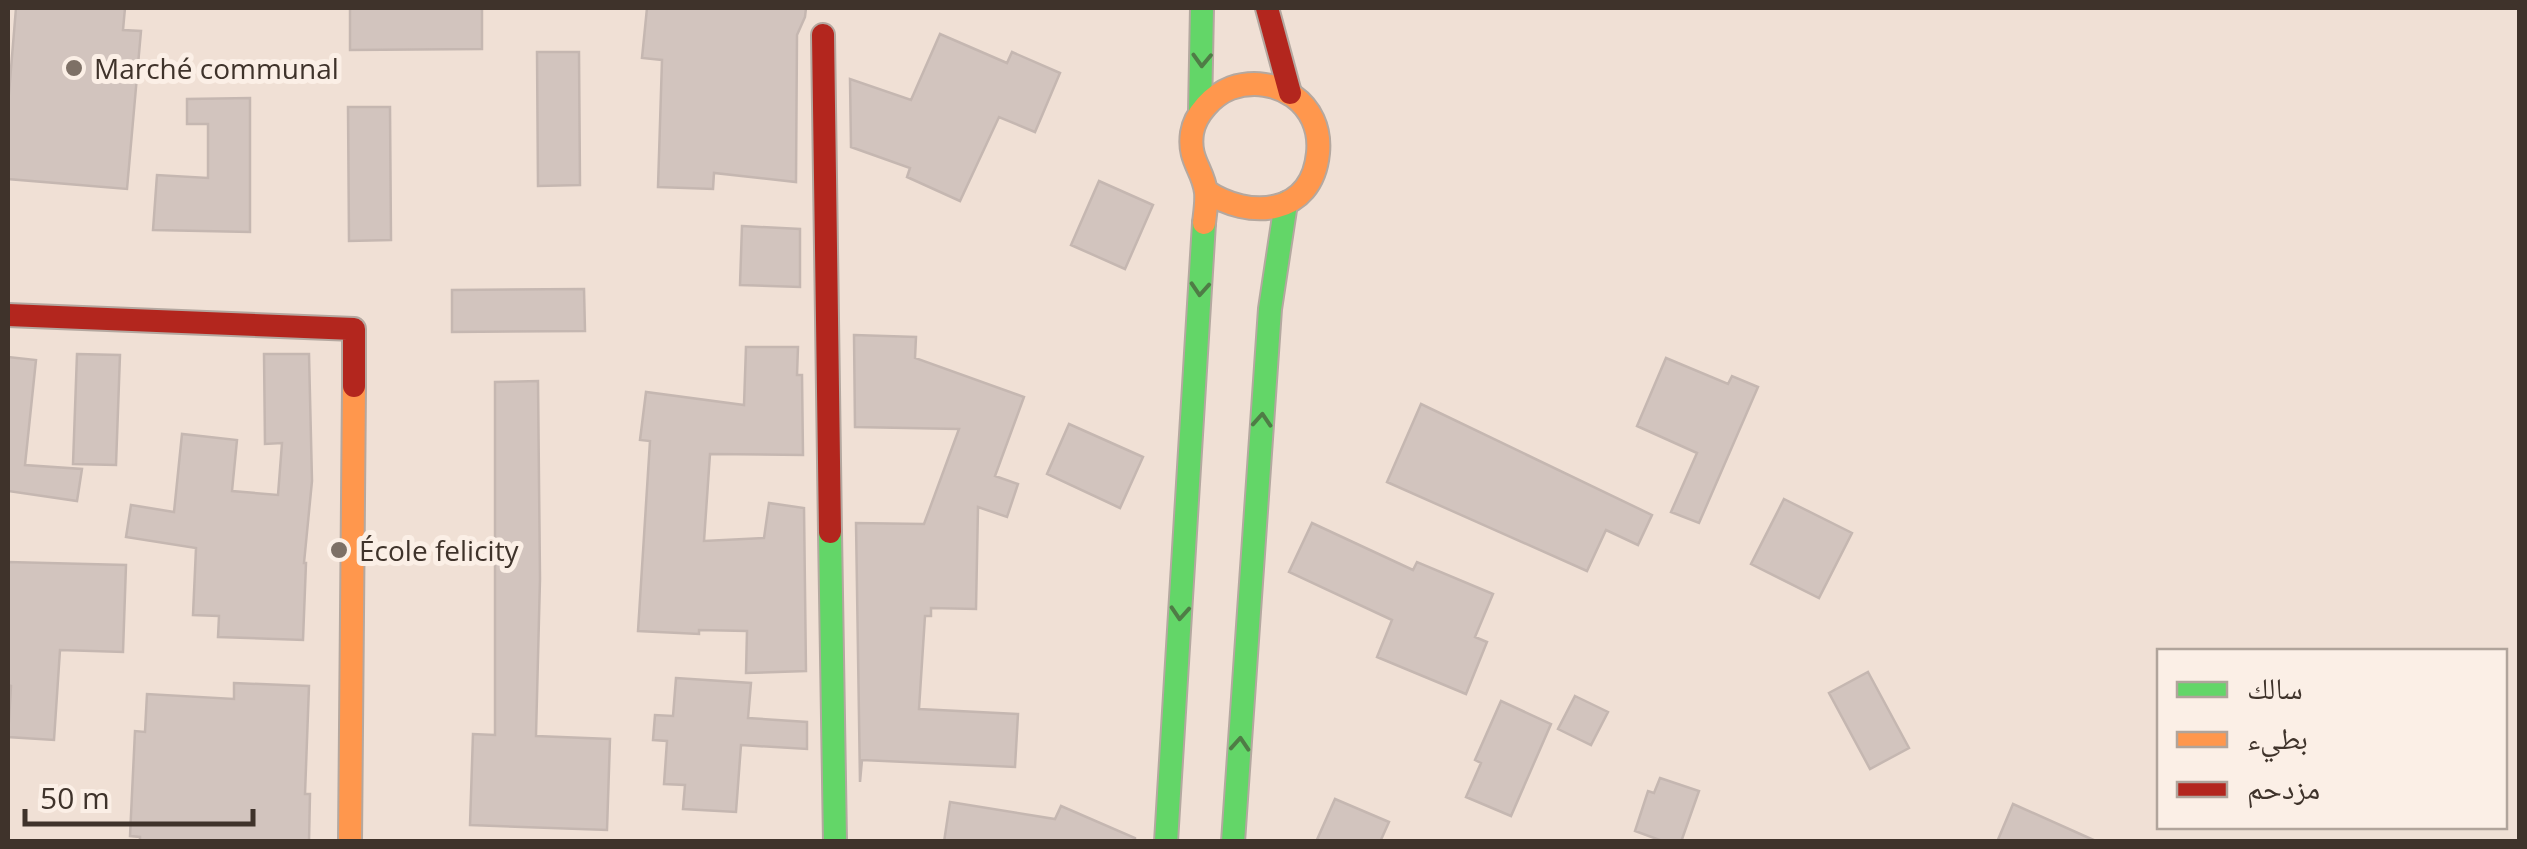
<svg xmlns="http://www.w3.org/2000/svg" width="2527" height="849" viewBox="0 0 2527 849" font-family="'Open Sans','Noto Naskh Arabic',sans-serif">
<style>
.building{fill:#d2c4be;stroke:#c5b7b1;stroke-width:2.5}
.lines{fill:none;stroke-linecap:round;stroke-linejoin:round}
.fast-casing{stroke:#b4a8a0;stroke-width:26}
.slow-casing{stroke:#b4a8a0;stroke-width:26}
.jam-casing{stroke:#b4a8a0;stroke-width:26}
.fast{stroke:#63d668;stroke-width:22}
.slow{stroke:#ff974d;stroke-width:22}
.jam{stroke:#b3261e;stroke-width:22}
.oneway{stroke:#4f7c46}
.poi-dot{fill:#7d7066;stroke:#fbefe6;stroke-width:4}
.labels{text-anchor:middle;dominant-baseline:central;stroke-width:10;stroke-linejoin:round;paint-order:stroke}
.poi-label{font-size:28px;fill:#3f332b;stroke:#fbefe6;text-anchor:start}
</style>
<rect width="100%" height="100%" fill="#f0e0d5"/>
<!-- building -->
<path class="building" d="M16,8H125L123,30L141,31L127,189L8,179V105Z
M350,8H482V49L350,50Z
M647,8H806L805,17L797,35L796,182L714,173L713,189L658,187L662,60L642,58Z
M940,34L1007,63L1012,52L1060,73L1035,132L999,117L960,201L907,177L910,168L851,147L850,79L911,100Z
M537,52H579L580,185L538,186Z
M250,98V232L153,230L157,175L208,178V124H187V99Z
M348,107H390L391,240L349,241Z
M1099,181L1153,205L1125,269L1071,245Z
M742,226L800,229V287L740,285Z
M584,289L585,331L452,332V290Z
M854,335L916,337L915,358L1024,397L995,476L1018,484L1007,517L978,507L976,609L931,608V616H925L919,709L1018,714L1015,767L862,760L860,782L856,523L924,524L959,429L855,427Z
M746,347H798L797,375H802L803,455L710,454L704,541L764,538L769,503L804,508L806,671L746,673L747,631L699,630V634L638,631L650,441L640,440L646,392L744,405Z
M77,354L120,355L116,465L73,464Z
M264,354H309L312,481L304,563H306L303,640L218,637L219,616L193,615L196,548L126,537L131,505L174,512L182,434L237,440L232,491L278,495L282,443L265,444Z
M8,357L36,360L25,465L82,469L77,501L8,491Z
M1666,358L1728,384L1732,376L1758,387L1699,523L1671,512L1697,453L1637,426Z
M538,381L540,579L536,736L610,739L607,830L470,825L473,734L495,735V382Z
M1421,404L1652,515L1638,545L1606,530L1587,571L1387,482Z
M1069,424L1143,457L1120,508L1047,474Z
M1784,499L1852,533L1819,598L1751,564Z
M1312,523L1413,570L1417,562L1493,594L1475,637L1487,642L1466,694L1377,657L1392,620L1289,572Z
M8,562L126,565L123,652L60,650L54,740L8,737L11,686L8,685Z
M1868,672L1909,748L1870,769L1829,693Z
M676,678L751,683L748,718L807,722V749L741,745L736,812L683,809L685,785L664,784L667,741L653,740L655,715L673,716Z
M234,683L309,686L305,794H310L309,842H140V837L130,836L135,731L145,732L147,694L234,699Z
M1575,696L1608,712L1591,745L1558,729Z
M1501,701L1551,724L1511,816L1466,797L1481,763L1475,760Z
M1660,778L1699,791L1681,842H1665L1635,831L1648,791L1654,793Z
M1335,799L1389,822L1380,842H1316Z
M950,802L1055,819L1061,806L1135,838V842H944Z
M2013,804L2098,842H1997Z"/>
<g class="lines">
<defs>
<path id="fast" d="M1200,112L1202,8
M830,532L835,842
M1166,842L1204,223
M1233,842L1270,309L1286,203"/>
<path id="slow" d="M1204,223C1205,214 1207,202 1206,192C1203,169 1188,160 1192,133C1195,114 1213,95 1231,88C1276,73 1323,103 1318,153C1312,216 1249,220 1206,191
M350,842L354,386"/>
<path id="jam" d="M1267,8L1290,93
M823,35L830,532
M8,315L354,329V386"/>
</defs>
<!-- fast casing -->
<use href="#fast" class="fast-casing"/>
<!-- slow casing -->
<use href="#slow" class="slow-casing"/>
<!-- jam casing -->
<use href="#jam" class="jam-casing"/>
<!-- fast -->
<use href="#fast" class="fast"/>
<!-- slow -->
<use href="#slow" class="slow"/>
<!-- jam -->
<use href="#jam" class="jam"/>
</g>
<!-- one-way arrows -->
<defs><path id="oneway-chevron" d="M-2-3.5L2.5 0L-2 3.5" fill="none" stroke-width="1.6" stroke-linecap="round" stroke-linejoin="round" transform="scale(2.5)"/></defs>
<g class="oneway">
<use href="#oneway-chevron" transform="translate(1202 60) rotate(92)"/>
<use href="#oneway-chevron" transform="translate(1200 289) rotate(94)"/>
<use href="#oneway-chevron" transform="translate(1262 420) rotate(-86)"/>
<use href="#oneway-chevron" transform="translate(1180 613) rotate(94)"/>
<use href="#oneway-chevron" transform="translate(1240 744) rotate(-86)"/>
</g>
<!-- markers -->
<g class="poi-dot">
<circle cx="74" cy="68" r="10"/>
<circle cx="339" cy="550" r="10"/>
</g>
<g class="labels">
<!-- poi labels -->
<g class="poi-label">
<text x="94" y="68">Marché communal</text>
<text x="359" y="550">École felicity</text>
</g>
</g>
<!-- border -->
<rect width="2527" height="849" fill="none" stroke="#3f332b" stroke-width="20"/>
<!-- legend -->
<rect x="2157" y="649" width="350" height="180" fill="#fbefe6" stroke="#b0a49b" stroke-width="2.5"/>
<rect x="2177" y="682" width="50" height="15" fill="#63d668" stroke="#b0a49b" stroke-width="2.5"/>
<text x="2247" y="699" font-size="30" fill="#3f332b">سالك</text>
<rect x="2177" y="732" width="50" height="15" fill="#ff974d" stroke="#b0a49b" stroke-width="2.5"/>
<text x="2247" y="749" font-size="30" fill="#3f332b">بطيء</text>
<rect x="2177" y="782" width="50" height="15" fill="#b3261e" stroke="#b0a49b" stroke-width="2.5"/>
<text x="2247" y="799" font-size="30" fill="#3f332b">مزدحم</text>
<!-- scale -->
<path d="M25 809v15h228v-15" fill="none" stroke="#3f332b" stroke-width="5"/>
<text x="40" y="809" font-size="30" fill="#3f332b" stroke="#fbefe6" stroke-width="8" paint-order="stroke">50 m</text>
</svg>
